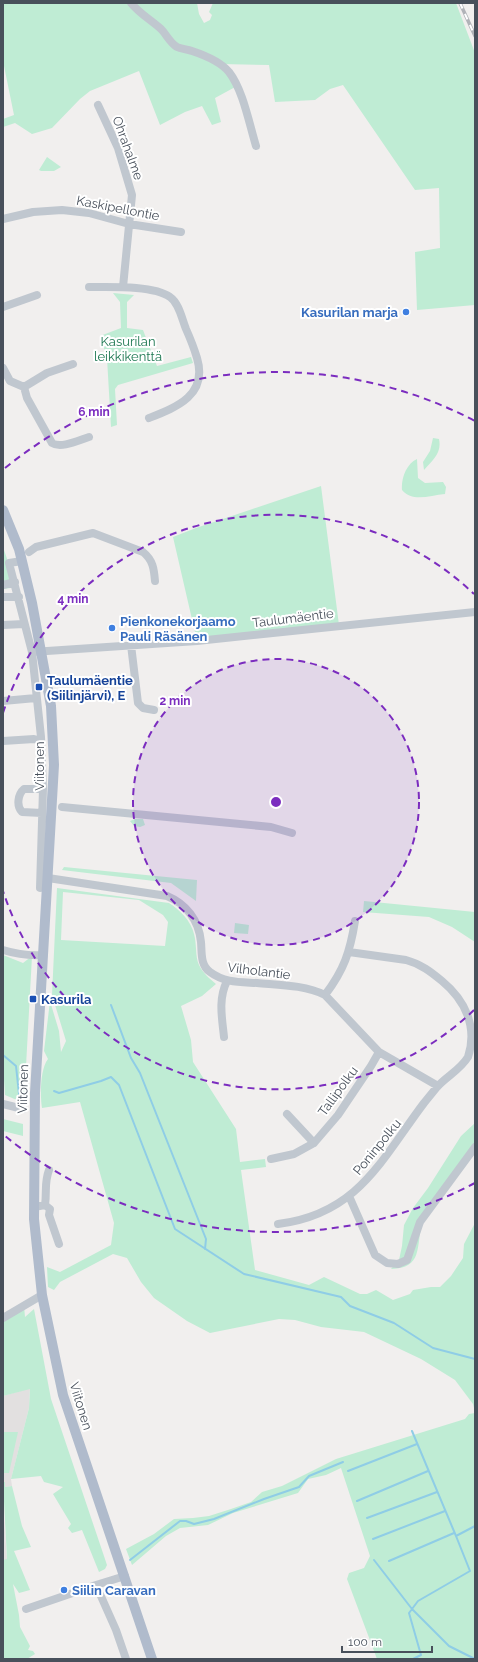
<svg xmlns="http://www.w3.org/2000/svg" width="478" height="1662" viewBox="0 0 478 1662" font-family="Raleway,sans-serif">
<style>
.education{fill:#e2e0e0}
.green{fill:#bfecd4;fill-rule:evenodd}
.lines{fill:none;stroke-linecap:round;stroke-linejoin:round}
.stream{stroke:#8fcde6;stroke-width:2}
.minor{stroke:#c0c7cf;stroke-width:8}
.major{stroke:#b0bbcc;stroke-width:10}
.rail-casing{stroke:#b1b3b8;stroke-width:3.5}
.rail{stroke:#fff;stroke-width:2;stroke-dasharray:6;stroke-linecap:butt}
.ring{fill:none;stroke:#7b2cbf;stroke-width:2;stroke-dasharray:7 5}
.shop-dot{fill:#3f7fe0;stroke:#fff;stroke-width:1.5}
.transit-dot{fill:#1a4fb4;stroke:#fff;stroke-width:1.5}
.labels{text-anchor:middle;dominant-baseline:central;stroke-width:4;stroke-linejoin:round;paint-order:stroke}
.street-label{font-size:13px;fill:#48505b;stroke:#fff}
.shop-label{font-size:13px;font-weight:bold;fill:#366cbe;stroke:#fff;text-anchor:start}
.park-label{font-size:13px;fill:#1d7751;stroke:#fff}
.transit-label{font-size:13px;font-weight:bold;fill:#164399;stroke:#fff;text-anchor:start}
.centre{fill:#7b2cbf;stroke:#fff;stroke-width:2}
.ring-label{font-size:12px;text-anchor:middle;font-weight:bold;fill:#7b2cbf;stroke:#fff;stroke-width:4;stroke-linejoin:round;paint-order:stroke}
</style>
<rect width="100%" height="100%" fill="#f1efee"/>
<!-- education -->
<path class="education" d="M30,1388L29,1408L11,1479L12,1486L5,1487L3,1495V1396Z
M3,1504L7,1560H3Z"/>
<!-- green -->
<path class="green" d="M3,3H197L199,14L204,23L210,20L212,15L209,12L213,3H456L475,53V305L417,310L415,252L440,248L439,188L415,190L343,85L330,89L315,100L275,102L269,65L220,64L237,86L215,98L221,122L212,125L202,106L185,112L160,125L139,71L90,91L80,99L52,128L32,134L15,123L3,127V119L14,115L3,61Z
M47,157L61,167L54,171H41L39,170Z
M113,293L134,295L127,302V328L143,330L157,366L191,357L193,363L118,385L115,389L117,425L111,427L107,358L100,336L121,328L120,302Z
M433,438L439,439C442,453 433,460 424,470L423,462L430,451Z
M417,459L418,478L425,483L443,482L446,487L445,494C430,495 413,503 402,490C401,479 406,464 417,459Z
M321,486L339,625L197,641L173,537L196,528Z
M3,547L15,582L11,588L3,589Z
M135,819H143L145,825L140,827L134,826L130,821Z
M64,867L197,880L196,901L171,883L62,870Z
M57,888L169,903C180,910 191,921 194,934C197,945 195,956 199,965C203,973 210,979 216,984L202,996L181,1006L191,1040L193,1062L236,1129L240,1162L265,1159L266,1167L241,1170L255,1270L309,1285L324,1277L360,1294H367L376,1290L393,1300L410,1294L413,1290L431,1287H440L451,1276L463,1258L464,1244L475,1223V1412L473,1404L455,1380L421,1359L364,1332L321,1327L295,1320L279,1319L210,1333L187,1321L154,1298L141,1282L127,1258L113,1254L60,1282L54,1290L48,1287L47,1267L60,1272L111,1245L114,1223L80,1102L42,1108C40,1096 40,1069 48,1059L44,1051L50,1001L59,1031L61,1052L66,1041L52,995ZM63,892L139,900L163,915L168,922L165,946L61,940Z
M364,901L475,912V942L452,927L429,917L363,912Z
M235,923L249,925L248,934L234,933Z
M3,955L23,963L32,956L24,1103L5,1095L3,1065Z
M3,1119L23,1124V1136L3,1131Z
M475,1123V1153L422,1223C416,1247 423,1268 391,1269L399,1260L402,1246L404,1225L413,1208L428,1188L461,1136Z
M24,1306L25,1317L34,1309L51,1399L107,1565L105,1569L99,1572L82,1530L72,1533L68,1528L71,1524L53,1494L63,1487L44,1482L41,1476L11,1479L29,1408L30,1389L3,1396V1318Z
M475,1413V1659H377L347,1579L349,1573L364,1568L370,1556L341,1468L326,1475L308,1479L298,1493L233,1513L208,1525L180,1528L166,1536L132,1565L126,1549L154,1534L174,1519L193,1518L209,1516L231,1509L251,1502L262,1492L282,1486L336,1459L465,1419L469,1414Z
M3,1432H18L9,1473H3Z
M3,1482H5V1487L12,1486L22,1526L31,1547L14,1551L30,1590L19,1593L13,1584L19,1615L20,1627L30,1646L28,1650L33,1651L35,1654L27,1659H3V1560L7,1559Z"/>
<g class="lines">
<!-- stream -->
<path class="stream" d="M111,1005L131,1058L140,1073L206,1239L205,1249
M3,1055L16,1066L19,1094
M54,1091L59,1093L101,1081L111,1077L119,1085L175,1229L244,1274L341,1297L350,1306L394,1323L433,1348L475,1359
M412,1431L456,1536L475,1526
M348,1471L417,1444
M357,1501L428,1471
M367,1518L437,1492
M373,1539L445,1511
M130,1560L180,1521H186L194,1524L214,1519L264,1499L299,1487L309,1476L343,1462
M374,1560L412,1609L449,1646L475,1659
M389,1561L454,1533
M413,1659L421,1655L409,1613L418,1601L470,1571L456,1536"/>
<!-- minor -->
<path class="minor" d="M131,3C140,14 151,20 161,29C166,34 170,43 177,47C181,49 187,49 192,51C204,55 220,61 229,72C243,90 249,123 256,146
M98,105L118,148L132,195L123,287
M3,219L33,212L62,210L89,213L129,224L181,232
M89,287C109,287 154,285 170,297C179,303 182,319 186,329C190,338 194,348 197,358C208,395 177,407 149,418
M3,307L37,295
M3,368L10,381L24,387L47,373L73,364
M24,387L27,398L52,443C61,449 79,440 89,437
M29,552L36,547L93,533L143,552C153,560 154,569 155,581
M22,561L9,563L32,652L41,737L43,789L40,888
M3,585L15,582
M3,597H19
M3,625L24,624
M131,645L138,703L143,708L154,710
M32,652L197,641L475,612
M3,701L36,698
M3,741L34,739L41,741
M62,807L271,827L292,833
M42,813L22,812C16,806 18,794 24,789H43
M48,878L167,896C186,904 199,920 201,942C202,952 200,965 210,972C225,983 239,982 257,983C279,985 305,985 325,995L379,1052L438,1086
M3,950C16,954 29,956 43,955
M325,995C344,970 350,952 355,921
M224,1037C222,1018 218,999 227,981
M3,1104L23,1109
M287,1114L314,1143
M271,1159L294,1154L314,1143L338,1115L371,1066L379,1052
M349,1196L375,1255L387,1263L398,1264L407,1260L420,1222L475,1147
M45,1205L50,1209L49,1215L59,1244
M34,1207L45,1205C47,1191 44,1183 49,1170
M278,1224C358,1214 381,1160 424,1103C428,1098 433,1092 437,1087C447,1076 460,1070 468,1057C478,1027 465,1000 442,981C431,972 421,964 406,960L349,952
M3,1318L42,1295
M125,1576L96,1585L116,1630L126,1659
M26,1609L96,1585"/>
<!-- major -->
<path class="major" d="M3,510L19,549L32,603L51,706L54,765L35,1093L34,1219L42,1295L63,1395L152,1659"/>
<defs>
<path id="rail" d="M460,3L475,36"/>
</defs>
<!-- rail casing -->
<use href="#rail" class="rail-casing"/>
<!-- rail -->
<use href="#rail" class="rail"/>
</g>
<!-- distance rings -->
<circle cx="276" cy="802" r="143" fill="#7b2cbf" fill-opacity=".12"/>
<g class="ring">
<circle cx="276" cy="802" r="143"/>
<path d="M474 1010A287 287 0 0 1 3 891M3 713A287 287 0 0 1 474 594"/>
<path d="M475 1183A430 430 0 0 1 5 1136M5 468A430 430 0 0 1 475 421"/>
</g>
<!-- markers -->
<g class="shop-dot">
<circle cx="406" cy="312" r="4"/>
<circle cx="112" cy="628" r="4"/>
<circle cx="64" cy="1590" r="4"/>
</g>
<g class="transit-dot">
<rect x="35" y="683" width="8" height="8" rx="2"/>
<rect x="29" y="995" width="8" height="8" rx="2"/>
</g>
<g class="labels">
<!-- street labels -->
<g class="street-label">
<text transform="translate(128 148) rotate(70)">Ohrahalme</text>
<text transform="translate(118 208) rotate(11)">Kaskipellontie</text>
<text transform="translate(293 618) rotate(-7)">Taulumäentie</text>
<text transform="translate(39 766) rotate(-90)">Viitonen</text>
<text transform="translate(259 971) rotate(7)">Vilholantie</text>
<text transform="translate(23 1089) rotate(-88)">Viitonen</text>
<text transform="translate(338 1091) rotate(-54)">Tallipolku</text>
<text transform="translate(377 1147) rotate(-51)">Poninpolku</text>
<text transform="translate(81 1406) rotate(73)">Viitonen</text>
</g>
<!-- shop labels -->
<g class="shop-label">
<text x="398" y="312" text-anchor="end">Kasurilan marja</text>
<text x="120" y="621">Pienkonekorjaamo<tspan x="120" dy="15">Pauli Räsänen</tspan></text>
<text x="72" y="1590">Siilin Caravan</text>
</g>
<!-- park labels -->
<g class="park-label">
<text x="128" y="341">Kasurilan<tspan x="128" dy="15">leikkikenttä</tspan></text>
</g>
<!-- transit labels -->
<g class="transit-label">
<text x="47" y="680">Taulumäentie<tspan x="47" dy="15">(Siilinjärvi), E</tspan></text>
<text x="41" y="999">Kasurila</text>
</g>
</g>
<circle cx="276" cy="802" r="6" class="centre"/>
<g class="ring-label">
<text x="94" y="416">6 min</text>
<text x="73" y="603">4 min</text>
<text x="175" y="705">2 min</text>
</g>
<!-- border -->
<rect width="478" height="1662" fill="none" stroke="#48505b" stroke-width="8"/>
<!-- scale -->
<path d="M342 1646v6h90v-6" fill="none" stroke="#48505b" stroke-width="2"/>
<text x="348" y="1646" font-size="12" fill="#48505b" stroke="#ffffff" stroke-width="3" paint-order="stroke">100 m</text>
</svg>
